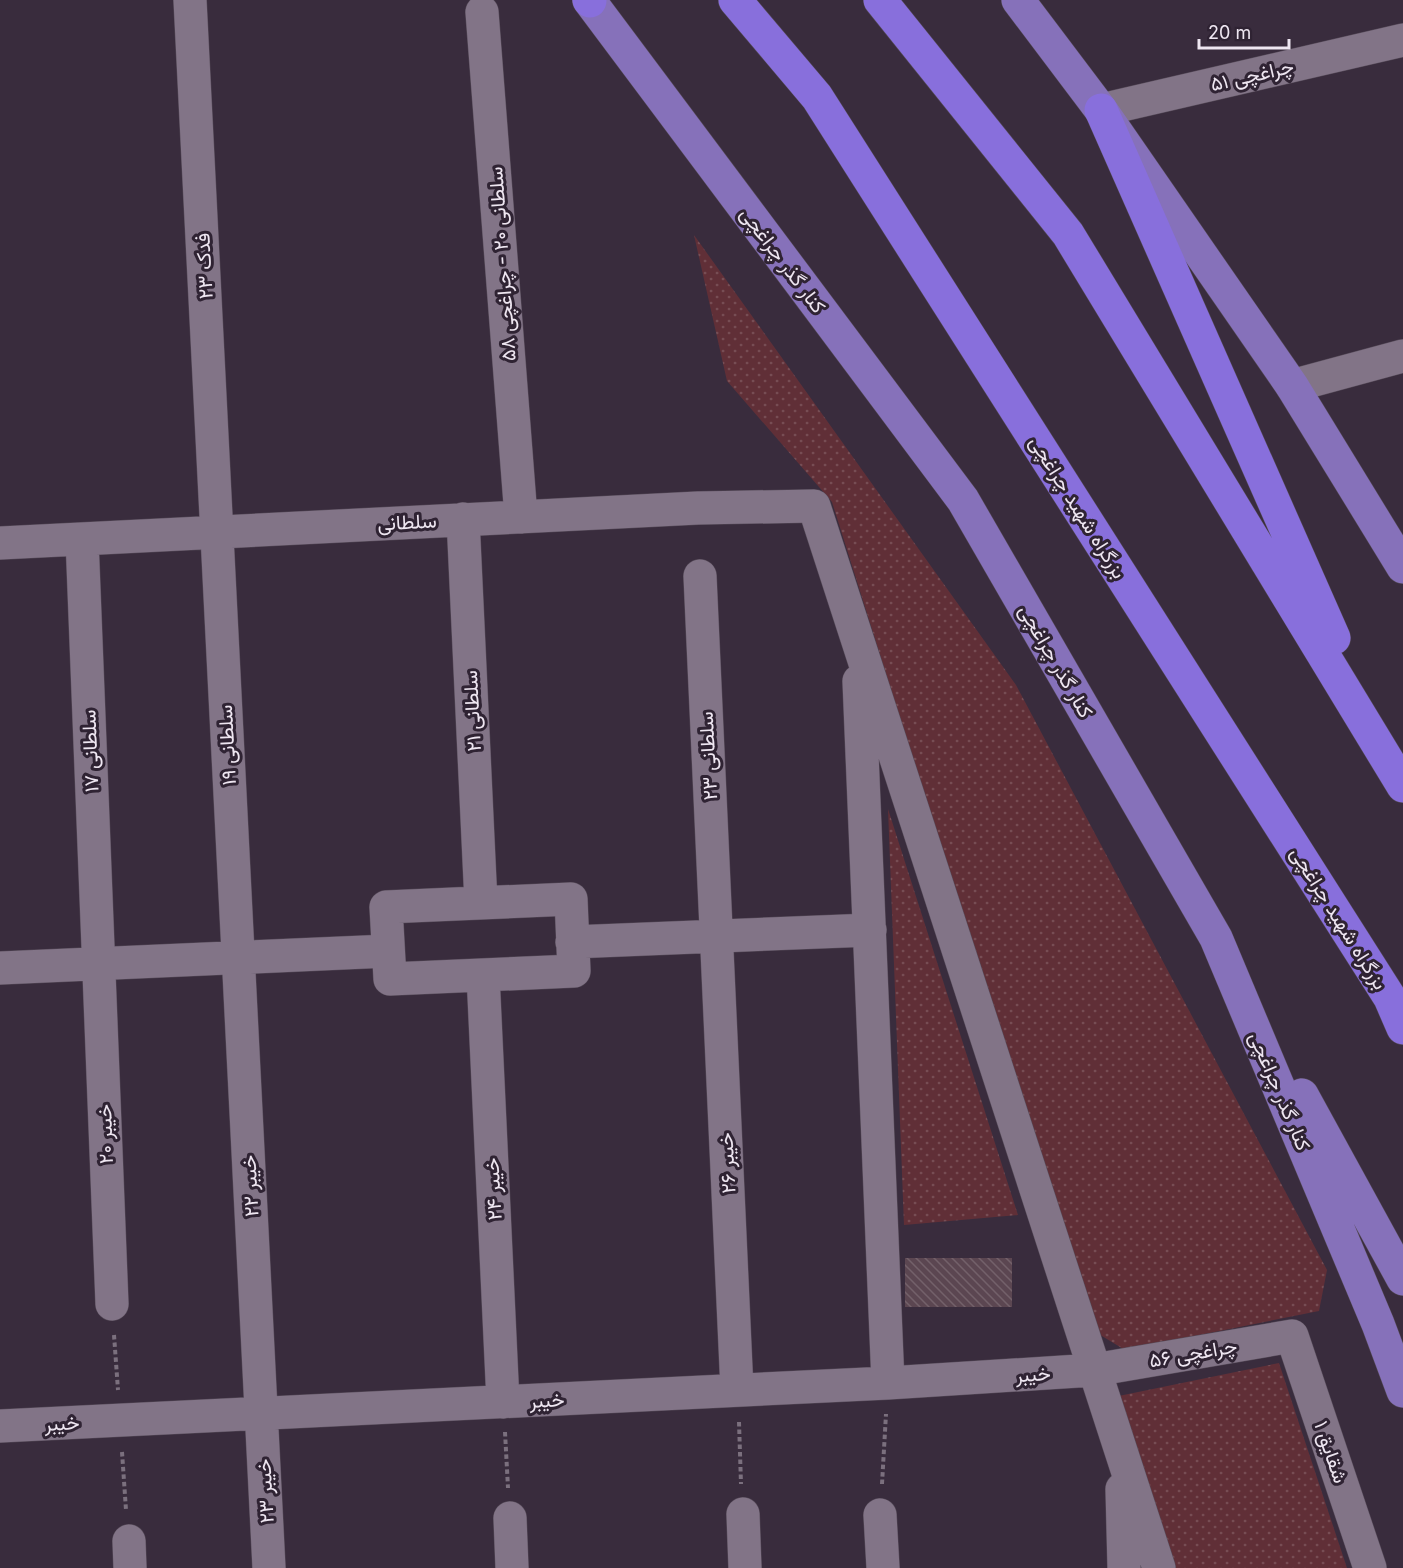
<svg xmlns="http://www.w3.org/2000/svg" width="1403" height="1568" viewBox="0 0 1403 1568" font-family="Inter,Vazirmatn,sans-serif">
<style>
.grass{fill:url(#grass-dots)}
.building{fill:url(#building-back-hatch)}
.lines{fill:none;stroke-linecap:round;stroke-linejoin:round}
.minor-casing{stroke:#564b59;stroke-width:34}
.major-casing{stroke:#564b59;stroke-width:34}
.highway-casing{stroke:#564b59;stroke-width:34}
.path{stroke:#7b707e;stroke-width:4;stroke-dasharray:4.5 3;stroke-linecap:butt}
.minor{stroke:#827487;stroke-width:33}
.major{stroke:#8671ba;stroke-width:33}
.highway{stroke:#886fdc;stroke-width:33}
.labels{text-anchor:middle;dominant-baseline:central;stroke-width:6;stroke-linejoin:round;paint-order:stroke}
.street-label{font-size:20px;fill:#eee6f1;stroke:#2f2333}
</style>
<defs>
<pattern id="grass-dots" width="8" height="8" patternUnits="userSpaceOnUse" patternTransform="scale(1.5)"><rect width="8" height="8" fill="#602f37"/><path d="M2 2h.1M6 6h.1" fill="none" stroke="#774d54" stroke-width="1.8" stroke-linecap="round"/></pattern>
<pattern id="building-back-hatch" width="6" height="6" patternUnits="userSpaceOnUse" patternTransform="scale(1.5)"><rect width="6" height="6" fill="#5b4651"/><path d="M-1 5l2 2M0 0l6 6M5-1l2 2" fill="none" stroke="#73616a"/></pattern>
</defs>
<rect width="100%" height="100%" fill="#392c3d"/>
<!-- grass -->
<path class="grass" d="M694,235L1016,685L1327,1270L1319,1311L1125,1350L1092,1330L832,502L727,381Z
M888,809L1018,1215L904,1225Z
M1279,1363L1347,1568H1162L1104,1399Z"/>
<!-- building -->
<path class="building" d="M905,1258H1012V1307H905Z"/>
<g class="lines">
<defs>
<path id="minor" d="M190,0L269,1568
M482,12L521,517
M1101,110L1403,40
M1292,386L1403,356
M463,519L481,903
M82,539L112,1304
M0,543L698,508L814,506L1159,1568
M700,576L737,1390
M859,681L888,1383
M571,899L574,971L390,979L386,907Z
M572,942L870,930
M0,968L388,951
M483,975L503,1402
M0,1426L888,1383L1094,1370L1292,1336L1370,1568
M1122,1489L1124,1568
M743,1514L745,1568
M880,1515L883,1568
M510,1518L512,1568
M129,1541L130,1568"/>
<path id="major" d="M589,0L963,500L1216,938L1378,1324L1403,1391
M1018,0L1101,110L1292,386L1403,567
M1302,1095L1403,1279"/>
<path id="highway" d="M589,0L590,1
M735,0L817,97L1390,998L1403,1028
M880,0L1068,234L1403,786
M1101,110L1334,638"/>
</defs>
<!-- minor casing -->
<use href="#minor" class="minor-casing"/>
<!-- major casing -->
<use href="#major" class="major-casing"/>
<!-- highway casing -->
<use href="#highway" class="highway-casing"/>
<!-- path -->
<path class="path" d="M114,1335L118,1390
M739,1422L741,1484
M505,1432L508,1488
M122,1452L126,1510
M882,1484L886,1414"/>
<!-- minor -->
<use href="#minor" class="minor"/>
<!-- major -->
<use href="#major" class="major"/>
<!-- highway -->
<use href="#highway" class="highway"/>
</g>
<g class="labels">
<!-- street labels -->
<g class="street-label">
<text transform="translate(1252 75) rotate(-13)">چراغچی ۵۱</text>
<text transform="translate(783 260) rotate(53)">کنار گذر چراغچی</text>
<text transform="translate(502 264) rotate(-94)">سلطانی ۲۰ - چراغچی ۵۸</text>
<text transform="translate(204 266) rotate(-93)">فدک ۲۳</text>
<text transform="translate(1078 507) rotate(58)">بزرگراه شهید چراغچی</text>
<text transform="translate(407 522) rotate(-3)">سلطانی</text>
<text transform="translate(1056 661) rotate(60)">کنار گذر چراغچی</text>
<text transform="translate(472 711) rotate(-93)">سلطانی ۲۱</text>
<text transform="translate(227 745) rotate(-93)">سلطانی ۱۹</text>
<text transform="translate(90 751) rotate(-92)">سلطانی ۱۷</text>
<text transform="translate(708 756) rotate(-93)">سلطانی ۲۳</text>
<text transform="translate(1339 918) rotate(58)">بزرگراه شهید چراغچی</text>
<text transform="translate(1280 1091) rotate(67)">کنار گذر چراغچی</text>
<text transform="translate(105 1134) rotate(-92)">خیبر ۲۰</text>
<text transform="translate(727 1163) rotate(-93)">خیبر ۲۶</text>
<text transform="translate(250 1186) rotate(-93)">خیبر ۲۲</text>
<text transform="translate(493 1189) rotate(-93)">خیبر ۲۴</text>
<text transform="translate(1193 1353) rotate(-10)">چراغچی ۵۶</text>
<text transform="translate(1033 1374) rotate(-4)">خیبر</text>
<text transform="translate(547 1400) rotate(-3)">خیبر</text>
<text transform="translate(62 1423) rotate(-3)">خیبر</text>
<text transform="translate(1331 1452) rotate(71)">شقایق ۱</text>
<text transform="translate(265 1491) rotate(-93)">خیبر ۲۳</text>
</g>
</g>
<!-- scale -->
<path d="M1199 39v9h90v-9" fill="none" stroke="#eee6f1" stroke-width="3"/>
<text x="1208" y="39" font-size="18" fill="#eee6f1" stroke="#2f2333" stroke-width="4.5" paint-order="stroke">20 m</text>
</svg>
